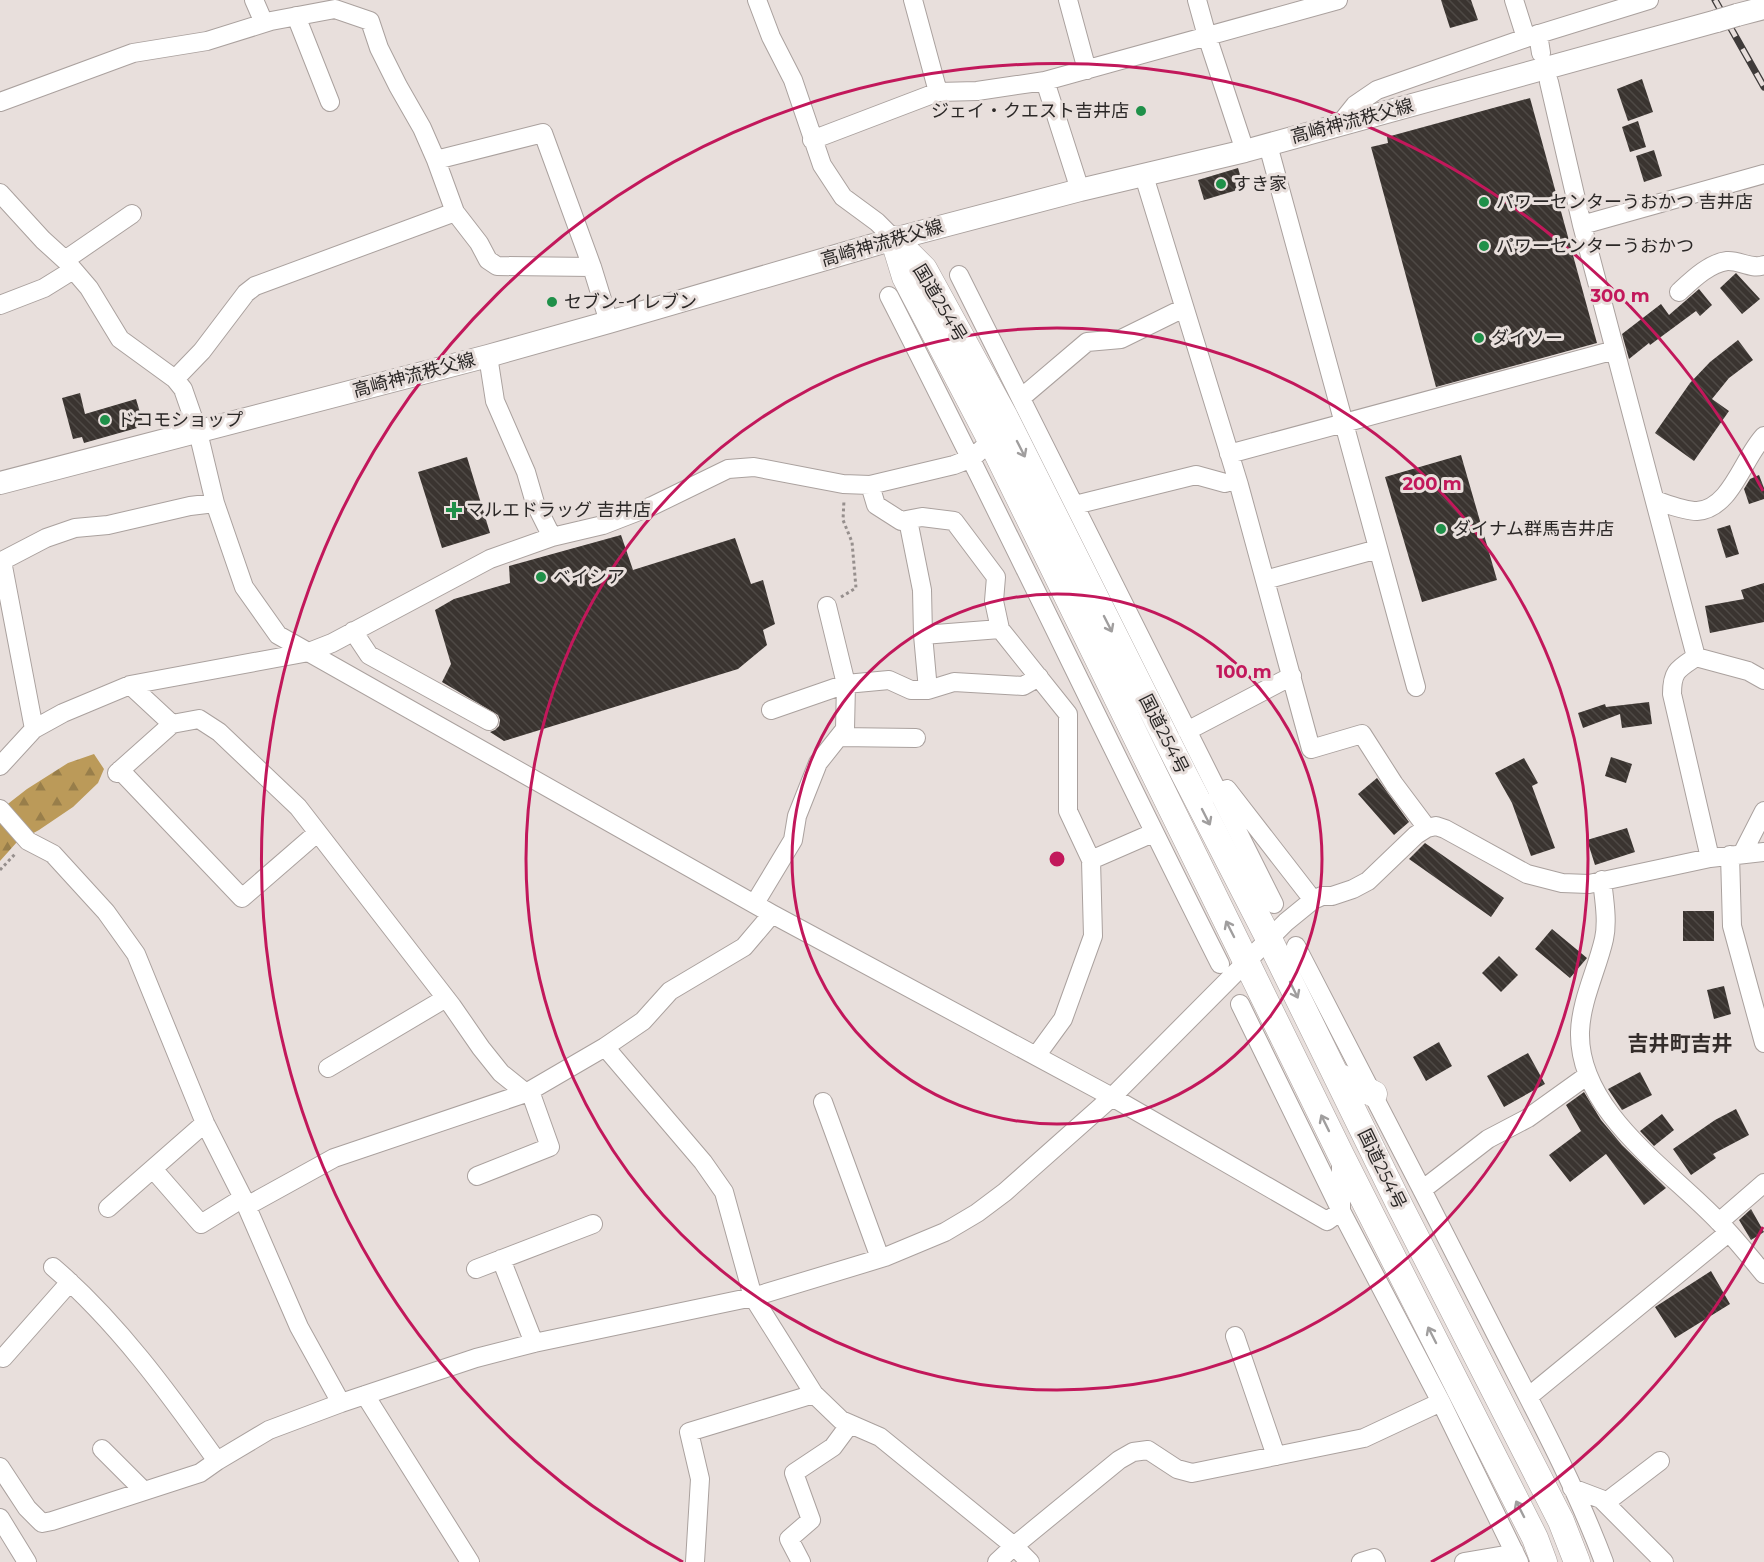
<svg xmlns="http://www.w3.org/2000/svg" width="1764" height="1562" viewBox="0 0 1764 1562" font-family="Montserrat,'Noto Sans JP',sans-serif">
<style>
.forest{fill:url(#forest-firs)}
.building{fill:url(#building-back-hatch)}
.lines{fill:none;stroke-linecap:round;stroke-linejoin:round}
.minor-casing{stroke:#aaa19e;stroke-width:20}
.major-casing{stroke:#aaa19e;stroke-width:24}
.highway-casing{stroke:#aaa19e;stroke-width:27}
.path{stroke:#968f8d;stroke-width:3;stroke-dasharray:3 3;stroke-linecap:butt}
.minor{stroke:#fff;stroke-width:18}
.major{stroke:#fff;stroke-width:22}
.highway{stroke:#fff;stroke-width:26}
.rail-casing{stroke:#3f3b3a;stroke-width:7}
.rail{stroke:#e8dfdc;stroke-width:4.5;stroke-dasharray:14;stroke-linecap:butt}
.major-bridge-casing{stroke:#aaa19e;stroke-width:24;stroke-linecap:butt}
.major-bridge{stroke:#fff;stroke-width:22}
.oneway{stroke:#a09e9e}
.ring{fill:none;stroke:#c2185b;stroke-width:3}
.poi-dot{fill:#1f9049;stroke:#e8dfdc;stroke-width:2}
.labels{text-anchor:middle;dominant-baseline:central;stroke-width:6;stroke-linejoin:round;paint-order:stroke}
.poi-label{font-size:18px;fill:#2b2827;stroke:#e8dfdc;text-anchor:start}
.street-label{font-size:18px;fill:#2b2827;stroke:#e8dfdc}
.quarter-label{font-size:21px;font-weight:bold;fill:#342d2b;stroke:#e8dfdc}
.centre{fill:#c2185b;stroke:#e8dfdc;stroke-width:3}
.ring-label{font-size:18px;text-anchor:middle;font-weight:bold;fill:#c2185b;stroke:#e8dfdc;stroke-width:6;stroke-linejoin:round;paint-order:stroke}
</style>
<defs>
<pattern id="forest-firs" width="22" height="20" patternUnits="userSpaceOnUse" patternTransform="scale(1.5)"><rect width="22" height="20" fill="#bb9a59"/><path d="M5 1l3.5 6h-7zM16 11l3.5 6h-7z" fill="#987e4a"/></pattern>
<pattern id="building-back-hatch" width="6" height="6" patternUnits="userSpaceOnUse" patternTransform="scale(1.5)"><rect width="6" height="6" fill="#3a3430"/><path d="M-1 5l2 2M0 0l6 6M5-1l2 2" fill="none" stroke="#4e4945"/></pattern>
</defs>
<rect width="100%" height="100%" fill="#e8dfdc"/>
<!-- forest -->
<path class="forest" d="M94,754L104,769L98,783L73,807L39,830L17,842L0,861V810L27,789L68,763Z"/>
<!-- building -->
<path class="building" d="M1441,0H1471L1478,20L1450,28Z
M1642,79L1653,112L1628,121L1617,89Z
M1530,98L1597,343L1436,387L1371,147L1388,143L1387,137Z
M1638,121L1646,147L1630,152L1622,127Z
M1654,150L1662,176L1644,182L1636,156Z
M1238,168L1244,188L1204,200L1198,180Z
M1736,273L1760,299L1742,314L1720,288Z
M1699,289L1712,305L1700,316L1696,311L1650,345L1649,343L1629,359L1622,334L1661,304L1669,315Z
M1738,340L1753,360L1729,378L1712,399L1729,411L1694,461L1655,433L1690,383L1710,362Z
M80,393L85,414L136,399L144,426L84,443L82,437L73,439L62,398Z
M1461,455L1497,580L1422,602L1385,477Z
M467,457L490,533L442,548L418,472Z
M1759,475L1764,488V499L1749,504L1744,489L1750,479Z
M1730,525L1739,554L1726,558L1717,529Z
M621,535L633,570L735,538L751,584L763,580L775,624L763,630L767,645L738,669L504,741L490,732L495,730L499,726L500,720L498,715L442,682L451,664L435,610L454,599L510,583L509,566Z
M1764,583V622L1710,633L1705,606L1744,599L1741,590Z
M1649,702L1652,724L1622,728L1620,714L1583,728L1578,713L1605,704L1606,707Z
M1611,757L1632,764L1626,783L1605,776Z
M1524,758L1538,783L1532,786L1555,848L1531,856L1512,803L1495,773Z
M1377,778L1409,822L1394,835L1358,794Z
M1627,828L1635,852L1595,865L1587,840Z
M1425,843L1504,898L1491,917L1409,859Z
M1683,911H1714V941H1683Z
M1552,929L1587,958L1570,978L1535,949Z
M1499,956L1518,975L1501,992L1482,973Z
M1724,986L1731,1014L1714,1019L1707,990Z
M1439,1042L1452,1066L1426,1081L1413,1057Z
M1528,1053L1545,1084L1504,1107L1487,1076Z
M1640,1072L1652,1095L1622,1110L1608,1089Z
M1584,1092L1601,1120L1622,1145L1666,1188L1644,1205L1606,1154L1570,1182L1549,1155L1581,1131L1566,1105Z
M1736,1109L1749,1135L1713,1154L1716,1158L1691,1175L1673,1149L1715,1120Z
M1662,1114L1674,1130L1654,1146L1640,1131Z
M1751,1209L1764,1232L1751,1240L1739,1220Z
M1711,1271L1730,1304L1675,1338L1655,1307Z"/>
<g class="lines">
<defs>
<path id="minor" d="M254,0L264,23
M757,0L771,37L793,80L822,165L843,197L877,222L894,239
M913,0L938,92
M1068,0L1087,70
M1197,0L1207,36L1245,151
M1514,0L1526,38
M296,16L330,102
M1538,34L1541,53
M1045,81L1080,190
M1549,82L1582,225L1696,657L1748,671L1764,680
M0,102L133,53L207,41L271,21L335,9L370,21L379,48L398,86L422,128L436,160L455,212L479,243L488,260L497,266L592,267
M1339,125L1355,105L1377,90L1526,38L1649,0
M812,140L938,92L977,91L1045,81L1338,0
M1268,145L1416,687
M436,160L543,133L592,267L609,322
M1144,176L1239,485L1311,749L1362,734L1394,784L1427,828
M0,193L43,240L65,260L89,288L120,339L175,379L183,389L198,432L215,503L244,587L278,635L772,914L1112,1097L1327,1221L1341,1211V1159
M1582,225L1764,174
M65,260L132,214
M959,275L1274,904
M1679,292C1691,281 1709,263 1727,261C1740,260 1751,270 1764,265
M889,296C1002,517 1108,742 1220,964
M0,305L44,288L73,270
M488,356L495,401L526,472L535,503L552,537
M175,379L202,351L246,293L255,286L455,212
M1021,398L1087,342L1121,339L1184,308
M1229,454L1615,350
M870,485L876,505L901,521L922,517L954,521L996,577L994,601L1000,629L1068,714V811L1091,860L1093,936L1063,1019L1036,1056
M1655,500C1667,504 1684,511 1697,511C1731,509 1743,458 1764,436
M1075,505L1196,475L1225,483L1237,479
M908,520L922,590L923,635L928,690
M2,561L34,729
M0,562L46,538L75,528L108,525L190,506L215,503
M1265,580L1378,549
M353,631L369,655L489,721
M923,635L1000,629
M1696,657C1678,669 1672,671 1672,694L1710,858
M130,685L172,724
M771,710L846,684L889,680L911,690H928L954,682L1023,686L1039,677
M1187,731L1292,676
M839,737L916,738
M0,766L34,729L63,713L130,685L309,652L332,643L490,559L552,537L603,525L652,506L728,469L754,467L843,484L870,485L954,465L972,458L991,441
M120,770L242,898L317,833
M117,773L172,724L199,719L219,732L298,807L452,1006L481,1048L501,1073L526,1093
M1218,795L1227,789L1313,900
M0,809L28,841L53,854L106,912L136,954L205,1123L243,1198L299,1327L341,1403
M1742,854L1764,811
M1730,855L1732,926L1764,1043
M1091,860L1153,833
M1602,880C1604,899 1608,921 1604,939C1597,970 1581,1000 1580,1032C1578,1112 1670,1170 1719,1222C1735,1238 1749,1256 1764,1274
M755,903L793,840L797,816L818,763L845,729L846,684L827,606
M1296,946C1360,1069 1424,1193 1487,1317C1528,1398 1572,1477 1604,1562
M1240,1004L1341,1211L1441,1402L1519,1562
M605,1047L703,1162L724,1192L753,1297L814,1394L841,1420L880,1437L1014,1546L1030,1562
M328,1068L446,998
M823,1102L880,1258
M153,1169L201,1224L243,1198
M477,1176L550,1147L530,1091
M1422,1190L1488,1139L1528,1118L1588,1075
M247,1206L334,1158L526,1093L605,1047L643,1021L670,991L744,947L772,914
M108,1208L205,1123
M1719,1222L1764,1183
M501,1259L534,1343
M53,1267C117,1322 168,1392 217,1461
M476,1269L593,1224
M1235,1336L1276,1456
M3,1358L70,1282
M365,1395L470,1562
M1528,1397L1728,1233
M102,1449L144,1491
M0,1467L27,1508L42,1523L52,1521L200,1473L217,1461L269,1430L341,1403L476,1358L534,1343L753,1297L885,1257L945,1232L977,1213L1005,1192L1112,1097L1286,922L1313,900L1322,896H1332L1353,889L1368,881L1416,835L1427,828L1436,826L1445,829L1527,874L1562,883L1589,884L1710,858L1764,852
M1572,1488L1601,1499L1664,1562
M1605,1503L1660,1461
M0,1518L27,1562
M695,1562L700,1479L689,1432L814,1394
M801,1562L789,1539L811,1520L794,1473L833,1447L850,1424
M997,1562L1014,1546L1119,1460L1133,1452L1148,1450L1177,1469L1192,1473L1364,1438L1441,1402
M1361,1562L1374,1558L1376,1562
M1464,1562L1505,1555L1514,1551"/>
<path id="major" d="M1737,15L1764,8
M0,483L488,356L609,322L894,239L1080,190L1245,151L1717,21"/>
<path id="highway" d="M894,239L924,269L1005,417L1184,774L1270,941L1401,1208L1561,1521L1577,1562
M894,241L905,277L991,441L1341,1155L1535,1538L1544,1562
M1336,1075L1374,1094"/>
</defs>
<!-- minor casing -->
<use href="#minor" class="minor-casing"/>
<!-- major casing -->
<use href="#major" class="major-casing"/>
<!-- highway casing -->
<use href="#highway" class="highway-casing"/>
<!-- path -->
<path class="path" d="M841,597L856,588L852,542L843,520L844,500
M0,870L15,854"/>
<!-- minor -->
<use href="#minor" class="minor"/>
<!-- major -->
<use href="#major" class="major"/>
<!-- highway -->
<use href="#highway" class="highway"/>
<defs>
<path id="rail" d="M1715,0L1764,87"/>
</defs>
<!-- rail casing -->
<use href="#rail" class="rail-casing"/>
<!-- rail -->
<use href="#rail" class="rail"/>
<defs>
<path id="major-bridge" d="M1717,21L1737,15"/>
</defs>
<!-- major-bridge casing -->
<use href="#major-bridge" class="major-bridge-casing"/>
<!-- major-bridge -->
<use href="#major-bridge" class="major-bridge"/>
</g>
<!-- one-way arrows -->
<defs><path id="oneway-shaft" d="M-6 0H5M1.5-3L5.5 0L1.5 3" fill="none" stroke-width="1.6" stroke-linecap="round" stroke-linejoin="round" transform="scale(1.5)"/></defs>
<g class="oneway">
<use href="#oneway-shaft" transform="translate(1021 449) rotate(63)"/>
<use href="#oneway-shaft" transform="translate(1108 624) rotate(63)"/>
<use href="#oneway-shaft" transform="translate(1206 817) rotate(63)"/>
<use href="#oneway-shaft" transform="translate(1230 929) rotate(-117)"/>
<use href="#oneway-shaft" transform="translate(1294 990) rotate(64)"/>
<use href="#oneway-shaft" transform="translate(1325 1123) rotate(-116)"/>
<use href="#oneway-shaft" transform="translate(1432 1335) rotate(-117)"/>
<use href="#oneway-shaft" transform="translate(1520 1509) rotate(-117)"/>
</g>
<!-- distance rings -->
<g class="ring">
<circle cx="1057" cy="859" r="265"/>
<circle cx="1057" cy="859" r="531"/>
<path d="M1763 1227A796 796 0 0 1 1431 1562M683 1562A796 796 0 1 1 1763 491"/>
</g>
<!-- markers -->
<g class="poi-dot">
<circle cx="1141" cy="111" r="6"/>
<circle cx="1221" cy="184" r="6"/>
<circle cx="1484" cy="202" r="6"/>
<circle cx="1484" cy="246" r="6"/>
<circle cx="552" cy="302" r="6"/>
<circle cx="1479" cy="338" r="6"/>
<circle cx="105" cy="420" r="6"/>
<path d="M451 501h6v6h6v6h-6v6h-6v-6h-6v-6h6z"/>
<circle cx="1441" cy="529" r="6"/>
<circle cx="541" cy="577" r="6"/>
</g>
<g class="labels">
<!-- poi labels -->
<g class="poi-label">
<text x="1129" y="111" text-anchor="end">ジェイ・クエスト吉井店</text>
<text x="1233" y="184">すき家</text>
<text x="1496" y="202">パワーセンターうおかつ 吉井店</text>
<text x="1496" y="246">パワーセンターうおかつ</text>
<text x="564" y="302">セブン-イレブン</text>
<text x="1491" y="338">ダイソー</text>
<text x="117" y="420">ドコモショップ</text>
<text x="466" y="510">マルエドラッグ 吉井店</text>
<text x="1453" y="529">ダイナム群馬吉井店</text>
<text x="553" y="577">ベイシア</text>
</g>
<!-- street labels -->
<g class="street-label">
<text transform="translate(1352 121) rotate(-15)">高崎神流秩父線</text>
<text transform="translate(882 243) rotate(-16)">高崎神流秩父線</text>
<text transform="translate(940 303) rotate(59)">国道254号</text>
<text transform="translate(414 375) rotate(-15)">高崎神流秩父線</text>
<text transform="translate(1164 734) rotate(63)">国道254号</text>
<text transform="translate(1382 1169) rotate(64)">国道254号</text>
</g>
<!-- quarter labels -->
<g class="quarter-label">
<text x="1680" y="1043">吉井町吉井</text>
</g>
</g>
<circle cx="1057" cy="859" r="9" class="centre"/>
<g class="ring-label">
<text x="1620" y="302">300 m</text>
<text x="1432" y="490">200 m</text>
<text x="1244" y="678">100 m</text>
</g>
</svg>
